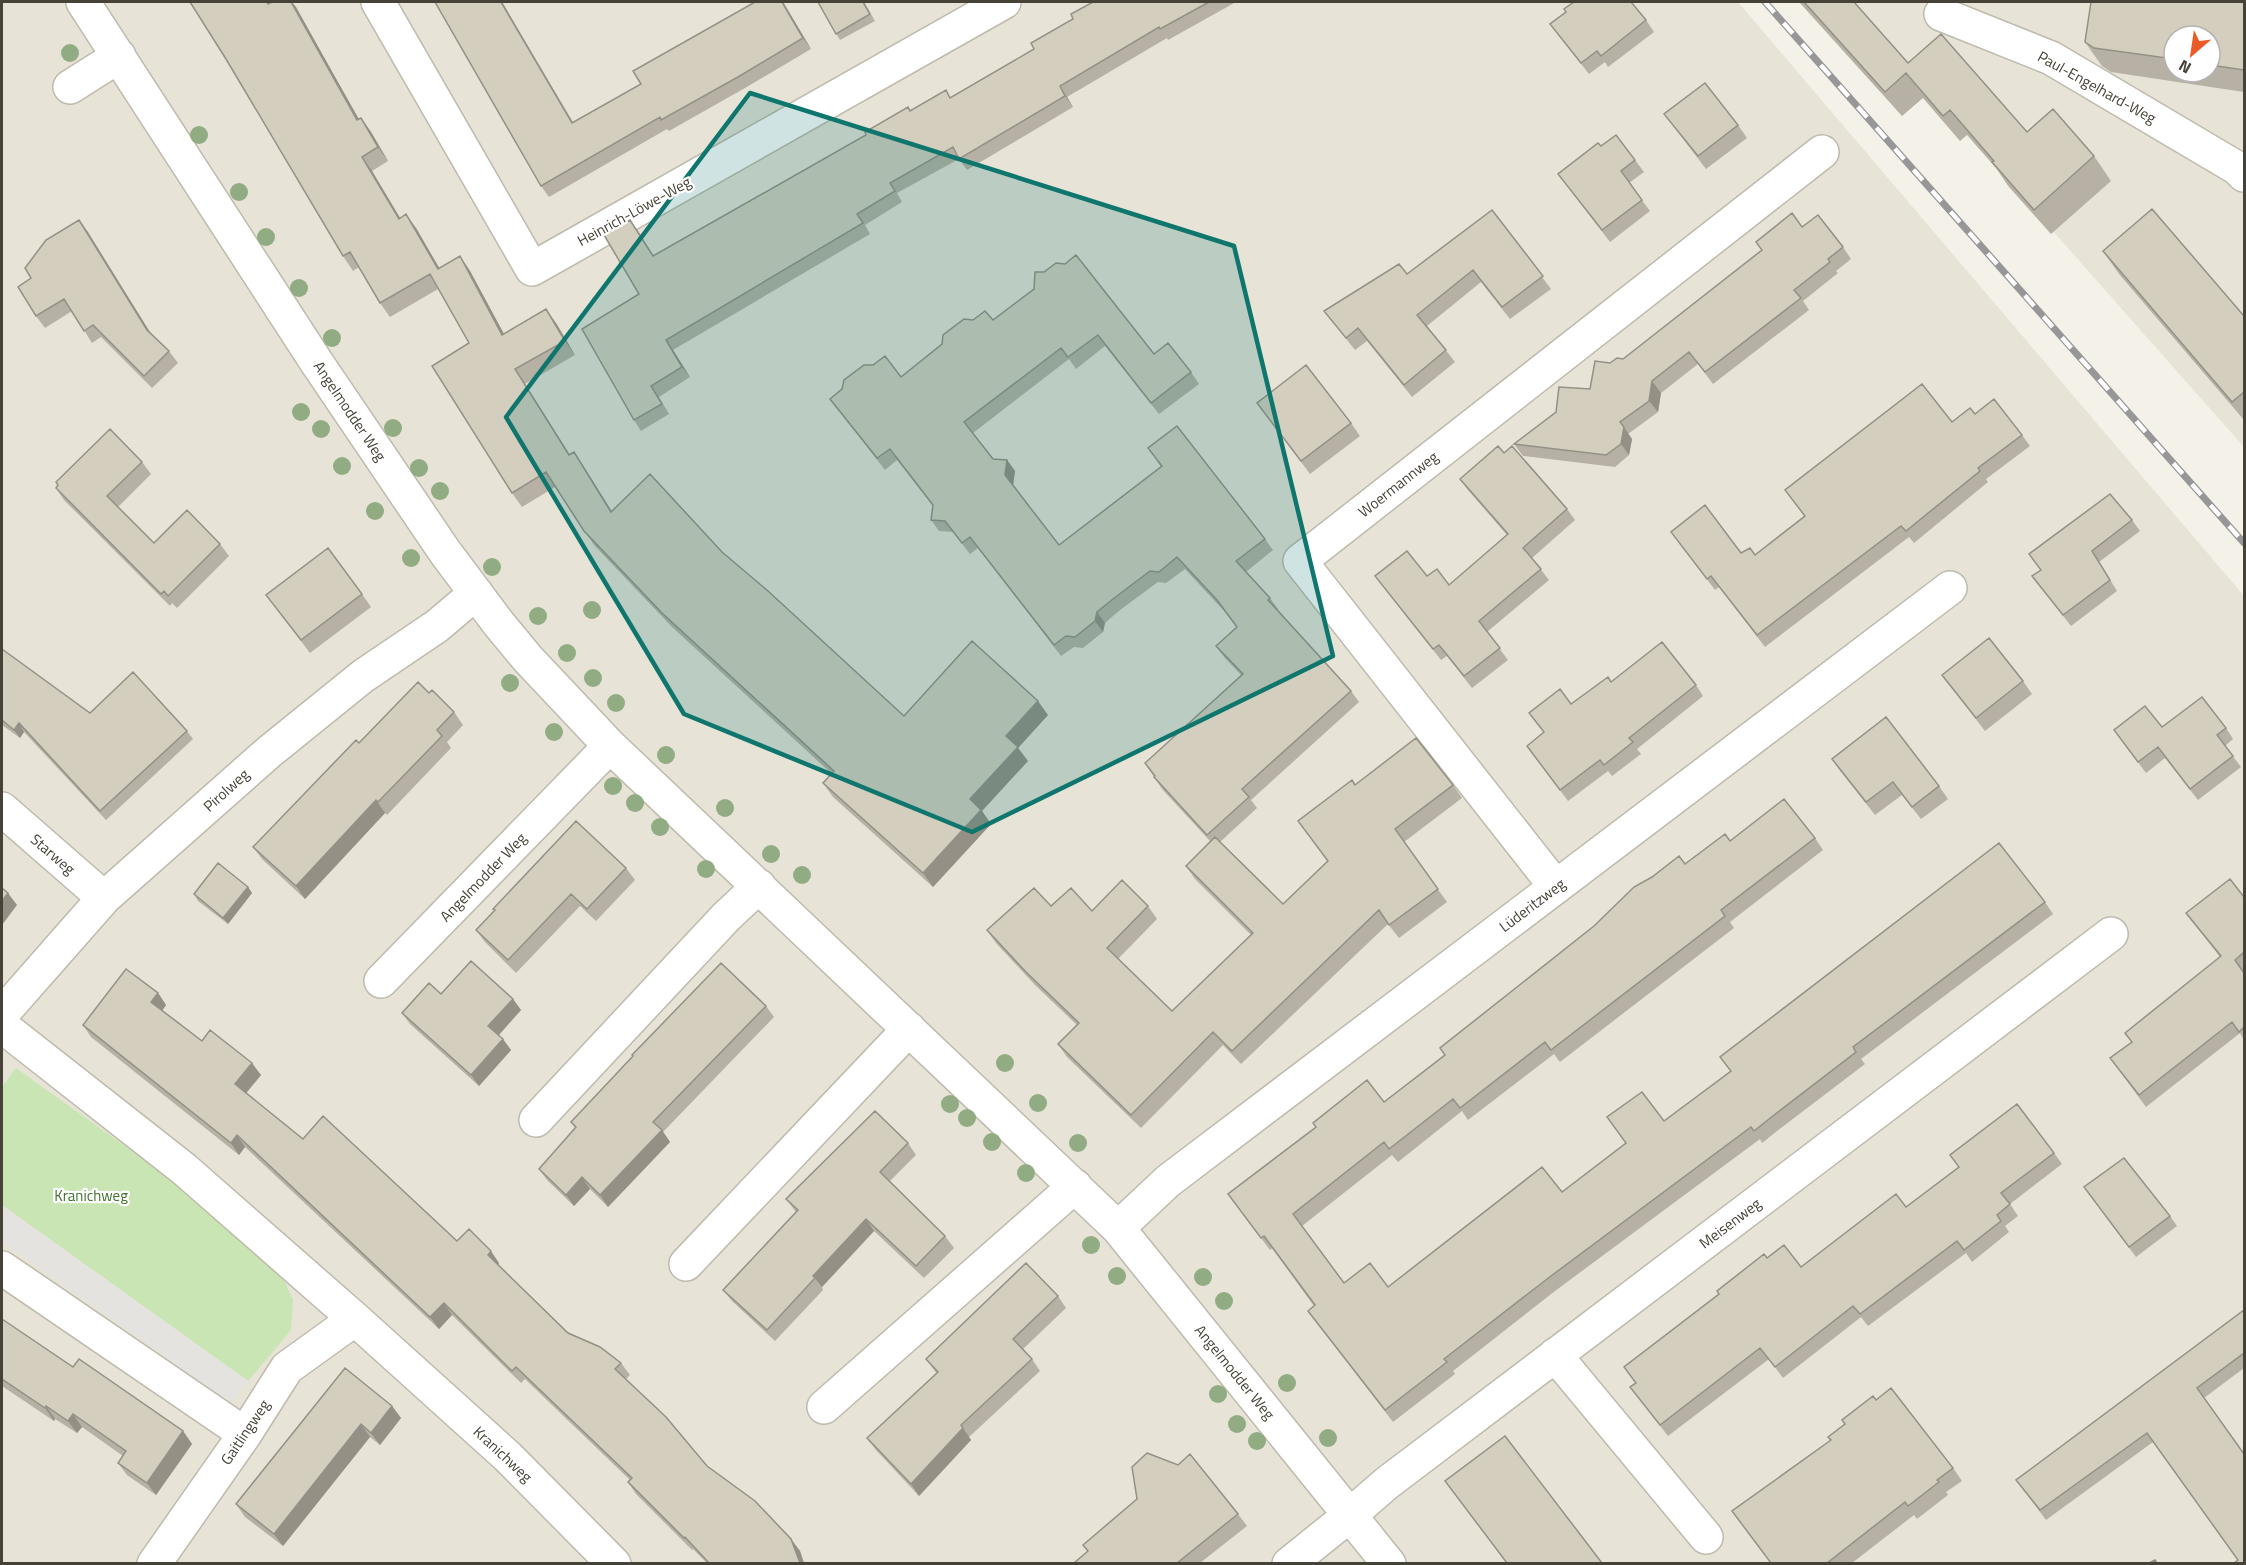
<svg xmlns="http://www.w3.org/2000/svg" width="2246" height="1565" viewBox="0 0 2246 1565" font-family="'Titillium Web',sans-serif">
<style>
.residential{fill:#e7e3d7;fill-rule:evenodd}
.green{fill:#c9e5b4}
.parking{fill:#e5e3e0}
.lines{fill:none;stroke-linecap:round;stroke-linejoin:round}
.minor-casing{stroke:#bebaac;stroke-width:36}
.minor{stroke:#fff;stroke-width:33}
.rail-casing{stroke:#979797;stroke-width:7}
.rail{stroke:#fff;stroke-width:4.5;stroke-dasharray:14;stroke-linecap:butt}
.tree{fill:#91ac82}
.wall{fill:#b6b1a4;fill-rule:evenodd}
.shaded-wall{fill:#949086}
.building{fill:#d4cebf;stroke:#949086;stroke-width:1.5}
.marked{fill:#0f766e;fill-opacity:0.2;stroke:#0f766e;stroke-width:4.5;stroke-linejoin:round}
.labels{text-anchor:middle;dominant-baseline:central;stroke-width:4.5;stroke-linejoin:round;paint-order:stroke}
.street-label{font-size:15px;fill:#464237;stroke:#fff}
.park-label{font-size:15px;fill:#41742e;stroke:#fff}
</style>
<rect width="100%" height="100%" fill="#f3f1e8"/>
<!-- residential -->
<path class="residential" d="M2,2H1738L2244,596V1563L2,1564Z
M1850,2H2244V448V447ZM2174,36H2210V72H2174Z"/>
<!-- green -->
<path class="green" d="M16,1068L185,1189L282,1276L293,1300L291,1330L248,1381L2,1205V1087Z"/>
<!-- parking -->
<path class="parking" d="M2,1205L248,1381L231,1404L2,1241Z"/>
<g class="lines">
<defs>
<path id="minor" d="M83,2L317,363L445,552L499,624L528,659L610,746L1118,1228L1389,1564
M378,2L532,269L1004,2
M1941,14L2051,58L2237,168L2244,175
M70,87L119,56
M2,809L104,898
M1556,887L1300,561L1822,152
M381,981L610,746
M2,1014L104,898L269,752L363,676L437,626L476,593
M2,1026L184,1169L355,1319L508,1457L614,1564
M536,1120L726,917L759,886
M1118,1228L1168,1181L1950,588
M686,1264L909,1029
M2,1268L245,1434
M1555,1355L1706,1537
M824,1407L1075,1186
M154,1564L245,1434L287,1368L355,1319
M1289,1564L1350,1515L1387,1483L2111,934"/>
</defs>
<!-- minor casing -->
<use href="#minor" class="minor-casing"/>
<!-- minor -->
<use href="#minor" class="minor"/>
<defs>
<path id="rail" d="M1765,2L2244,543"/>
</defs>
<!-- rail casing -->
<use href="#rail" class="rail-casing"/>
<!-- rail -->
<use href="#rail" class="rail"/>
</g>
<!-- trees -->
<g class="tree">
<circle cx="70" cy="53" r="9"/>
<circle cx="199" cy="135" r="9"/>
<circle cx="239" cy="192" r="9"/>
<circle cx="266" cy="237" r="9"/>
<circle cx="299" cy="288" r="9"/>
<circle cx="332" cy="338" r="9"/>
<circle cx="301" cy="412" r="9"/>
<circle cx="393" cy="428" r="9"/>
<circle cx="321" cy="429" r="9"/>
<circle cx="342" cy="466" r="9"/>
<circle cx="419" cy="468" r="9"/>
<circle cx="440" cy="491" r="9"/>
<circle cx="375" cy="511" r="9"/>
<circle cx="411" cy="558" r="9"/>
<circle cx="492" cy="567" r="9"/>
<circle cx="592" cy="610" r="9"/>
<circle cx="538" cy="616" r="9"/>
<circle cx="567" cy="653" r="9"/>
<circle cx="593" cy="678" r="9"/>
<circle cx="510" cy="683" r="9"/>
<circle cx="616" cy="703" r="9"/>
<circle cx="554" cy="732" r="9"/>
<circle cx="666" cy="755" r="9"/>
<circle cx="613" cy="786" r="9"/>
<circle cx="635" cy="803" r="9"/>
<circle cx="725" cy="808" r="9"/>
<circle cx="660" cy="827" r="9"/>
<circle cx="771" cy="854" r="9"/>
<circle cx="706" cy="869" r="9"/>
<circle cx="802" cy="875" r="9"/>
<circle cx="1005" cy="1063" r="9"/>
<circle cx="1038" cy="1103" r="9"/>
<circle cx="950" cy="1104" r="9"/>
<circle cx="967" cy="1118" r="9"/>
<circle cx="992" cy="1142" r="9"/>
<circle cx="1078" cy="1143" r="9"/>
<circle cx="1026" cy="1173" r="9"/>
<circle cx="1091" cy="1245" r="9"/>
<circle cx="1117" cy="1276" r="9"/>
<circle cx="1203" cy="1277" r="9"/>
<circle cx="1224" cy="1301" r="9"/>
<circle cx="1287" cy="1383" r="9"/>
<circle cx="1218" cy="1394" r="9"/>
<circle cx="1237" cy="1424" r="9"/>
<circle cx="1328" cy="1438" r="9"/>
<circle cx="1257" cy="1441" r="9"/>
</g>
<!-- wall -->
<path class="wall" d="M190,2H268L269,3L272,2H292L359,119L361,118L371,132L388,161L372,171L400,218L416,228L439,268L460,256L470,271L504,334L556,323L575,355L525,384L570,455L584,467L611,511L722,552L904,716L1048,715L1018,748L1028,761L982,811L991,824L933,887L833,797L823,783L832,774L672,627L594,545L555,487L522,507L512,493L469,343L438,289L390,317L380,303L359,267L353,271L343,256L226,59Z
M435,2H502L573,122L641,84L755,2H783L811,49L745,88L669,131L667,129L549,197L541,186Z
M818,2H864L875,21L840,40Z
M1093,2H1236L1168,40L1167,38L1067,97L1073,107L967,170L959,159L897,193L902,202L865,225L870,234L673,350L690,377L659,397L669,414L641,431L634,420L639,294L638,231L653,256L910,110L951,98L1034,49L1073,19Z
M1799,2H1854L1908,63L2027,132L2094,156L2111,181L2051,234L2009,187L1996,168L1967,135L1960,141L1923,98L1902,116Z
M2244,2V92L2111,72L2102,66L2085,42ZM2174,36H2210V72H2174Z
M1646,20L1654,32L1608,67L1605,62L1589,74L1550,24Z
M1664,114L1738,125L1747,138L1706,169Z
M1601,146L1635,160L1644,172L1629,183L1650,211L1610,242L1558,174Z
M1492,210L1551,289L1510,319L1481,282L1427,326L1455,362L1412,397L1367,341L1355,350L1324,311L1407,274Z
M79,220L150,332L169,351L178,363L152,388L101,337L92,343L72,311L45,328L36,316L31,278Z
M1802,227L1843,247L1851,259L1836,271L1838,273L1803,301L1809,310L1713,384L1698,364L1661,393L1658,412L1628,434L1632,439L1629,455L1615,467L1523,456L1514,444L1556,412L1590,389L1610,363L1623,359Z
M2103,251L2244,316V420L2119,274Z
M1034,289L1154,354L1191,372L1199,384L1159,414L1105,346L1076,369L1069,359L973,433L993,459L1007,460L1015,471L1013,485L1059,545L1161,467L1148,448L1265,539L1273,550L1246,572L1270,598L1278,609L1277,610L1351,691L1359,702L1251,800L1257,808L1220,842L1283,904L1327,861L1355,785H1453L1462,798L1404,842L1447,902L1399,938L1388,924L1241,1064L1223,1045L1141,1128L1067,1057L1058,1044L1077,1025L1035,985L996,943L987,930L1051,906L1092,911L1148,906L1157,919L1118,959L1172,1011L1251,935L1195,879L1186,866L1210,841L1162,789L1145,763L1241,675L1224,657L1216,646L1237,627L1225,612L1185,569L1166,583L1158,582L1120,610L1105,623L1103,632L1083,648L1074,647L1061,656L978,548L970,554L953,532L939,531L931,520L933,506L897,460L885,470L830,399L901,377L973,320H993Z
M1257,403L1351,423L1360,436L1310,474Z
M1975,414L2022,435L2030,446L1986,479L1988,482L1914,543L1909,537L1765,647L1719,587L1715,590L1671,532L1741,553L1755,555L1804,516L1785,490L1952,422Z
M1504,453L1567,509L1575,520L1532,558L1549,580L1487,632L1508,660L1472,688L1447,656L1441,660L1375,576H1427L1449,585L1507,535L1468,490L1460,479Z
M142,462L151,474L118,507L154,543L220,544L229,556L177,608L172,603L170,606L64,500L56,488L58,485L56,482Z
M2132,520L2140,531L2099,562L2117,591L2071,626L2032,576L2041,570Z
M362,594L371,607L310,653L266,595Z
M2,649L90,713L187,731L193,739L106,820L24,732L20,738L2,725Z
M1942,675L2023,681L2032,694L1985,731Z
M1611,682L1696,685L1703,696L1637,749L1641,754L1612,776L1608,771L1568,801L1527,746L1544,732L1529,713L1571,704Z
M429,693L454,712L463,725L447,742L451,748L387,815L385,813L305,899L262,859L253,847Z
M2162,727L2226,728L2233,739L2225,746L2241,767L2198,800L2165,758L2146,773L2114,730Z
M1832,759L1939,786L1948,799L1921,819L1902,795L1875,815L1841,772Z
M1815,838L1823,850L1730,922L1734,928L1560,1062L1554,1054L1468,1120L1462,1111L1398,1162L1392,1155L1302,1226L1344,1283L1388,1287L1562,1192L1664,1121L1731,1072L1720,1057L2045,902L2053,914L1861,1059L1865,1064L1777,1131L1762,1143L1760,1139L1555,1291L1453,1371L1455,1374L1393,1422L1308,1311L1314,1306L1272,1248L1270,1250L1228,1194L1316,1128L1384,1102L1444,1055L1685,864L1730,841Z
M626,868L635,880L596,921L580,906L516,973L485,942L476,930Z
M248,887L252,893L228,924L198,901L194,894Z
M2244,897V969L2243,971L2244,973V1040L2240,1033L2146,1107L2110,1058L2132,1042L2125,1033L2220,957L2186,913Z
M158,993L166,1005L162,1010L202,1041L261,1075L246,1093L303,1139L457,1241L499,1263L498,1265L568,1333L621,1363L630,1375L626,1379L707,1466L791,1539L800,1551L804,1563H707L693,1549L692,1550L636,1494L628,1482L630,1480L525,1379L521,1383L452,1315L439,1329L245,1147L239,1155L91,1037L83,1025Z
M441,994L513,999L521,1010L499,1035L511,1050L479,1086L410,1024L402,1013Z
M766,1006L774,1017L663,1132L670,1142L608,1207L590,1189L574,1206L547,1180L539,1169L575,1128L571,1122Z
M908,1143L916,1155L890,1181L945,1236L954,1248L924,1278L874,1231L822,1287L823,1290L775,1341L732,1301L723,1290L796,1212L786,1199Z
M2054,1153L2062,1164L2010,1204L2018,1216L2005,1226L2009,1232L1972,1262L1966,1253L1868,1326L1861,1317L1783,1378L1769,1359L1668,1436L1630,1387L1767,1258L1801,1267L1906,1207Z
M2092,1198L2170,1216L2177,1226L2136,1257Z
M1058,1296L1066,1308L1023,1349L1032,1359L1040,1371L969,1437L971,1440L919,1496L876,1450L867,1438L937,1374L926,1359Z
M2244,1310V1368L2204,1398L2238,1560L2153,1442L2046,1520L2016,1480Z
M2,1319L73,1367L183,1431L192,1444L156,1495L127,1475L118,1463L123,1456L82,1427L77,1433L55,1419L54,1421L2,1386Z
M1876,1399L1953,1468L1962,1481L1946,1492L1948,1495L1917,1519L1914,1515L1852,1563H1770L1831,1440Z
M392,1406L401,1418L380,1445L370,1437L283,1546L245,1517L236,1504Z
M1238,1514L1247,1526L1200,1563H1074L1088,1551L1083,1545Z"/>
<!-- shaded-wall -->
<path class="shaded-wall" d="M291,2H292L296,7L367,134L357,120Z
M501,2H502L579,134L572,123Z
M782,2H783L811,49L803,38Z
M1060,86L1067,97L1073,107L1065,96Z
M361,118L371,132L388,161L378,147Z
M362,157L372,171L409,233L399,219Z
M406,214L416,228L448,283L438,269Z
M79,220L88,232L156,342L147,330Z
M630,220L638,231L660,267L653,256Z
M460,256L470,271L512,349L502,335Z
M546,309L556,323L575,355L565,341Z
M666,340L673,350L690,377L682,367Z
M515,369L525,384L579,470L569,455Z
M1652,381L1661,393L1658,412L1649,401Z
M1624,427L1632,439L1629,455L1621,444Z
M574,452L584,467L621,526L611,512Z
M1007,460L1015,471L1013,486L1005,475Z
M1097,612L1105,623L1103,632L1095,621Z
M1038,701L1048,715L1018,748L1028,761L982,811L991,824L933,887L923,873L970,799L1006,736Z
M19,723L24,732L20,738L14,730Z
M376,800L385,813L305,899L296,886Z
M248,887L252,893L228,924L223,918Z
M8,893L17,905L2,925V901Z
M158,993L166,1005L160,1014L151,1002Z
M513,999L521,1010L496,1038L488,1026Z
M503,1039L511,1050L479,1086L471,1075Z
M252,1063L261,1075L243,1097L235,1084Z
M662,1130L670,1142L608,1207L600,1195Z
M237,1135L245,1147L239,1155L231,1143Z
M582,1177L590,1189L574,1206L566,1195Z
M866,1219L874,1231L822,1287L813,1276Z
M491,1251L499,1263L496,1267L488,1255Z
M444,1303L452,1315L439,1329L430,1317Z
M46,1406L55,1419L54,1421L45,1408Z
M392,1406L401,1418L380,1445L371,1433Z
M73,1414L82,1427L77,1433L68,1421Z
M361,1424L370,1437L283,1546L274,1534Z
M963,1428L971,1440L919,1496L911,1484Z
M183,1431L192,1444L156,1495L147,1483Z
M791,1539L800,1551L804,1563H800Z"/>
<!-- building -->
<path class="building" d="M190,2H267L268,4L272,2H291L357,120L361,118L378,147L362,157L399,219L406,214L438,269L460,256L502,335L546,309L565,341L515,369L569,455L574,452L611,512L650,474L722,552L768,591L904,716L972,641L1038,701L1006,736L1018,747L970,799L981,810L923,873L823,783L834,771L662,613L584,531L546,472L512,493L432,366L469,343L430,274L380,303L350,252L343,256L226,59Z
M435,2H501L572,123L641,84L633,71L755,2H782L803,38L738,77L661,120L660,117L541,186Z
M818,2H863L870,14L836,34Z
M1093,2H1209L1160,29L1159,27L1060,86L1065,96L959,159L953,147L890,183L895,191L857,214L863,223L666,340L682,367L651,386L662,404L634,420L582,329L639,294L604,235L630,220L653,256L866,135L865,132L908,107L910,111L946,90L950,98L1034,49L1031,43L1073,19L1071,14Z
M1574,2H1631L1646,20L1601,56L1597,51L1581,63L1550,24L1566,12L1564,9Z
M1804,2H1854L1908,63L1941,34L2027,132L2053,109L2094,156L2034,210L1992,162L1994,161L1950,110L1943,116L1906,73L1885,92Z
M2091,2H2244V70L2210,65V36H2174V59L2094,48L2085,42Z
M1705,83L1738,125L1698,156L1664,114Z
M1616,135L1635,160L1621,171L1642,200L1602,230L1558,174L1598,143L1601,146Z
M2152,209L2244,316V392L2232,402L2103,251Z
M1492,210L1543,276L1502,307L1473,270L1417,315L1446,350L1404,385L1358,328L1346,338L1324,311L1399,264L1407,274Z
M1792,213L1802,227L1818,215L1843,247L1828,259L1830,262L1794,290L1801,298L1705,372L1689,352L1652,381L1649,401L1620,422L1624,427L1621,444L1606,455L1514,444L1556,412L1559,387L1590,389L1595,361L1610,363L1617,358L1623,359L1762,250L1756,242Z
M79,220L147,330L169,351L144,376L93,325L84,331L64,299L36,316L18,287L31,278L25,268L46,240Z
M1076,255L1154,354L1168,343L1191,372L1151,403L1098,335L1068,357L1061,348L964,422L993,459L1007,460L1005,475L1059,545L1162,466L1148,448L1177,426L1265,539L1236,561L1270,598L1268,600L1351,691L1242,789L1249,797L1207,835L1154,777L1155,776L1145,763L1243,674L1216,646L1237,627L1217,600L1177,557L1159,572L1150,571L1113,599L1097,612L1095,621L1075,637L1066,636L1054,645L970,537L962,543L945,521L931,520L933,505L890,449L877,458L830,399L842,389L844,380L864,365H873L885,356L901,377L942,344L943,335L964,319L973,320L985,311L993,320L1034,289L1035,272H1044L1056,263L1065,264Z
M1306,365L1351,423L1301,461L1257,403Z
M1922,384L1952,422L1970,408L1975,414L1994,399L2022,435L1978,468L1980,471L1906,531L1901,526L1757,635L1711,576L1707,579L1671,532L1705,505L1741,553L1750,548L1755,555L1805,516L1785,490Z
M110,429L142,462L107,496L154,543L187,510L220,544L168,596L164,591L161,594L56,488L58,485L56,482Z
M1498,446L1504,453L1512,446L1567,509L1523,548L1541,569L1479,621L1500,648L1464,676L1439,645L1433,649L1375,576L1407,551L1427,576L1437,569L1449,585L1508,534L1460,479Z
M2110,494L2132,520L2092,551L2110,580L2063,615L2032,576L2041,570L2029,554Z
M328,548L362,594L301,640L266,595Z
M1989,638L2023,681L1976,718L1942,675Z
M1662,642L1696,685L1629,738L1633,742L1604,765L1600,760L1560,790L1527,746L1544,732L1529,713L1560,689L1571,704L1608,677L1611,682Z
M2,649L90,713L133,672L187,731L100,811L19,723L14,730L2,720Z
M418,682L429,693L432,690L454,712L437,730L442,736L378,802L376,800L296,886L253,847L356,740L359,743Z
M2202,697L2226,728L2217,735L2233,756L2190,789L2158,747L2138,762L2114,730L2145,706L2162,727Z
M1886,717L1939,786L1912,807L1893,782L1866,802L1832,759Z
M1416,738L1453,785L1395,829L1438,889L1389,925L1379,910L1232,1051L1213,1032L1131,1115L1058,1044L1079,1023L1026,972L987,930L1034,888L1051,906L1071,888L1092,911L1122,880L1148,906L1107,948L1172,1011L1253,933L1186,866L1215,837L1283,904L1328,861L1298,821L1352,780L1355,785Z
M1784,799L1815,838L1721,910L1725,916L1551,1050L1545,1042L1460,1108L1453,1099L1389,1149L1384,1142L1293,1214L1344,1283L1370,1263L1388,1287L1542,1167L1562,1192L1626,1143L1607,1117L1642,1092L1664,1121L1731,1071L1720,1057L1999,843L2045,902L1853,1047L1856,1052L1769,1119L1754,1131L1751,1127L1547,1279L1444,1359L1447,1362L1385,1410L1308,1311L1315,1305L1264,1236L1261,1238L1228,1194L1316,1127L1313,1123L1367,1080L1384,1102L1445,1055L1440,1048L1594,926L1634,887L1652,877L1679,856L1685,864L1725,834L1730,841Z
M576,821L626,868L587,909L571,894L508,960L476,930L495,910L493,909Z
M218,863L248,887L223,918L194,894Z
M2230,879L2244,897V952L2235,960L2244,973V1027L2239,1032L2232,1022L2139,1095L2110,1058L2132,1042L2125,1033L2221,956L2186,913Z
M2,888L8,893L2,901Z
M471,961L513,999L488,1026L503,1039L471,1075L402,1013L429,983L441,994Z
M721,963L766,1006L653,1122L662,1130L600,1195L582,1177L566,1195L539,1169L576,1127L571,1122L633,1056L632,1055Z
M126,969L158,993L151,1002L202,1041L210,1030L252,1063L235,1084L303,1139L323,1116L457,1241L469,1229L491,1251L488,1255L568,1333L600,1347L621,1363L615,1369L666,1417L707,1466L755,1501L791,1539L800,1563H709L685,1537L684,1538L628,1482L632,1478L516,1367L512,1371L444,1303L430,1317L237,1135L231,1143L83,1025Z
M2017,1104L2054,1153L2001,1193L2010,1204L1997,1215L2001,1221L1964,1250L1957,1241L1860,1314L1853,1306L1775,1367L1760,1348L1660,1425L1630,1387L1636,1383L1624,1367L1719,1294L1717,1291L1764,1254L1767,1258L1784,1245L1801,1267L1896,1194L1906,1207L1959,1167L1950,1155Z
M875,1111L908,1143L880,1172L945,1236L916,1266L866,1219L813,1276L815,1278L767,1330L723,1290L798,1210L786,1199Z
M2124,1158L2170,1216L2129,1247L2084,1187Z
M1026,1263L1058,1296L1013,1339L1032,1359L961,1425L963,1428L911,1484L867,1438L938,1372L926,1359Z
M2244,1310V1353L2197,1388L2244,1454V1563H2234L2238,1560L2147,1433L2040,1510L2016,1480Z
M2,1319L73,1367L79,1359L183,1431L147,1483L118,1463L126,1451L73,1414L68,1421L46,1406L45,1408L2,1379Z
M345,1368L392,1406L371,1433L361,1424L274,1534L236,1504Z
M1891,1388L1953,1468L1937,1480L1939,1482L1908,1506L1905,1502L1827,1563H1771L1732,1511L1831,1440L1828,1437L1845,1424L1842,1420L1873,1396L1876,1400Z
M1505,1436L1602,1563H1507L1445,1481Z
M1147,1453L1178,1465L1190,1454L1238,1514L1177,1563H1074L1088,1551L1083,1545L1137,1499L1132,1467Z
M2155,1560L2157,1563H2149Z"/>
<!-- marked area -->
<path class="marked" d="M750,93L1234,246L1333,656L972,832L684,714L506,417Z"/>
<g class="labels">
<!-- street labels -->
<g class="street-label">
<text transform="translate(2097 87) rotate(29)">Paul-Engelhard-Weg</text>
<text transform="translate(634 211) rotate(-29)">Heinrich-Löwe-Weg</text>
<text transform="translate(350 411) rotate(56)">Angelmodder Weg</text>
<text transform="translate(1398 484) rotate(-38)">Woermannweg</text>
<text transform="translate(226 790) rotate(-42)">Pirolweg</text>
<text transform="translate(53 854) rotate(41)">Starweg</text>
<text transform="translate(483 877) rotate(-46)">Angelmodder Weg</text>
<text transform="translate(1532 905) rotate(-37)">Lüderitzweg</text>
<text transform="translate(1730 1223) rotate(-37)">Meisenweg</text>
<text transform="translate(1235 1372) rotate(51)">Angelmodder Weg</text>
<text transform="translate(245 1432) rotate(-56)">Gaitlingweg</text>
<text transform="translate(503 1454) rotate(43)">Kranichweg</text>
</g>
<!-- park labels -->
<g class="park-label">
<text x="91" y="1195">Kranichweg</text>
</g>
</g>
<!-- border -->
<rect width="2246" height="1565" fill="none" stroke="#464237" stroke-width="6"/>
<!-- north arrow -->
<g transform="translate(2192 54) rotate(209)"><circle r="28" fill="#ffffff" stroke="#b5b3af" stroke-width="1.5"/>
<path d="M0-4.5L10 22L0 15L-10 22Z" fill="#ec5a27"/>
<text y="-9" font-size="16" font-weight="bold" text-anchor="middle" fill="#464237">N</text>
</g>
</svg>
